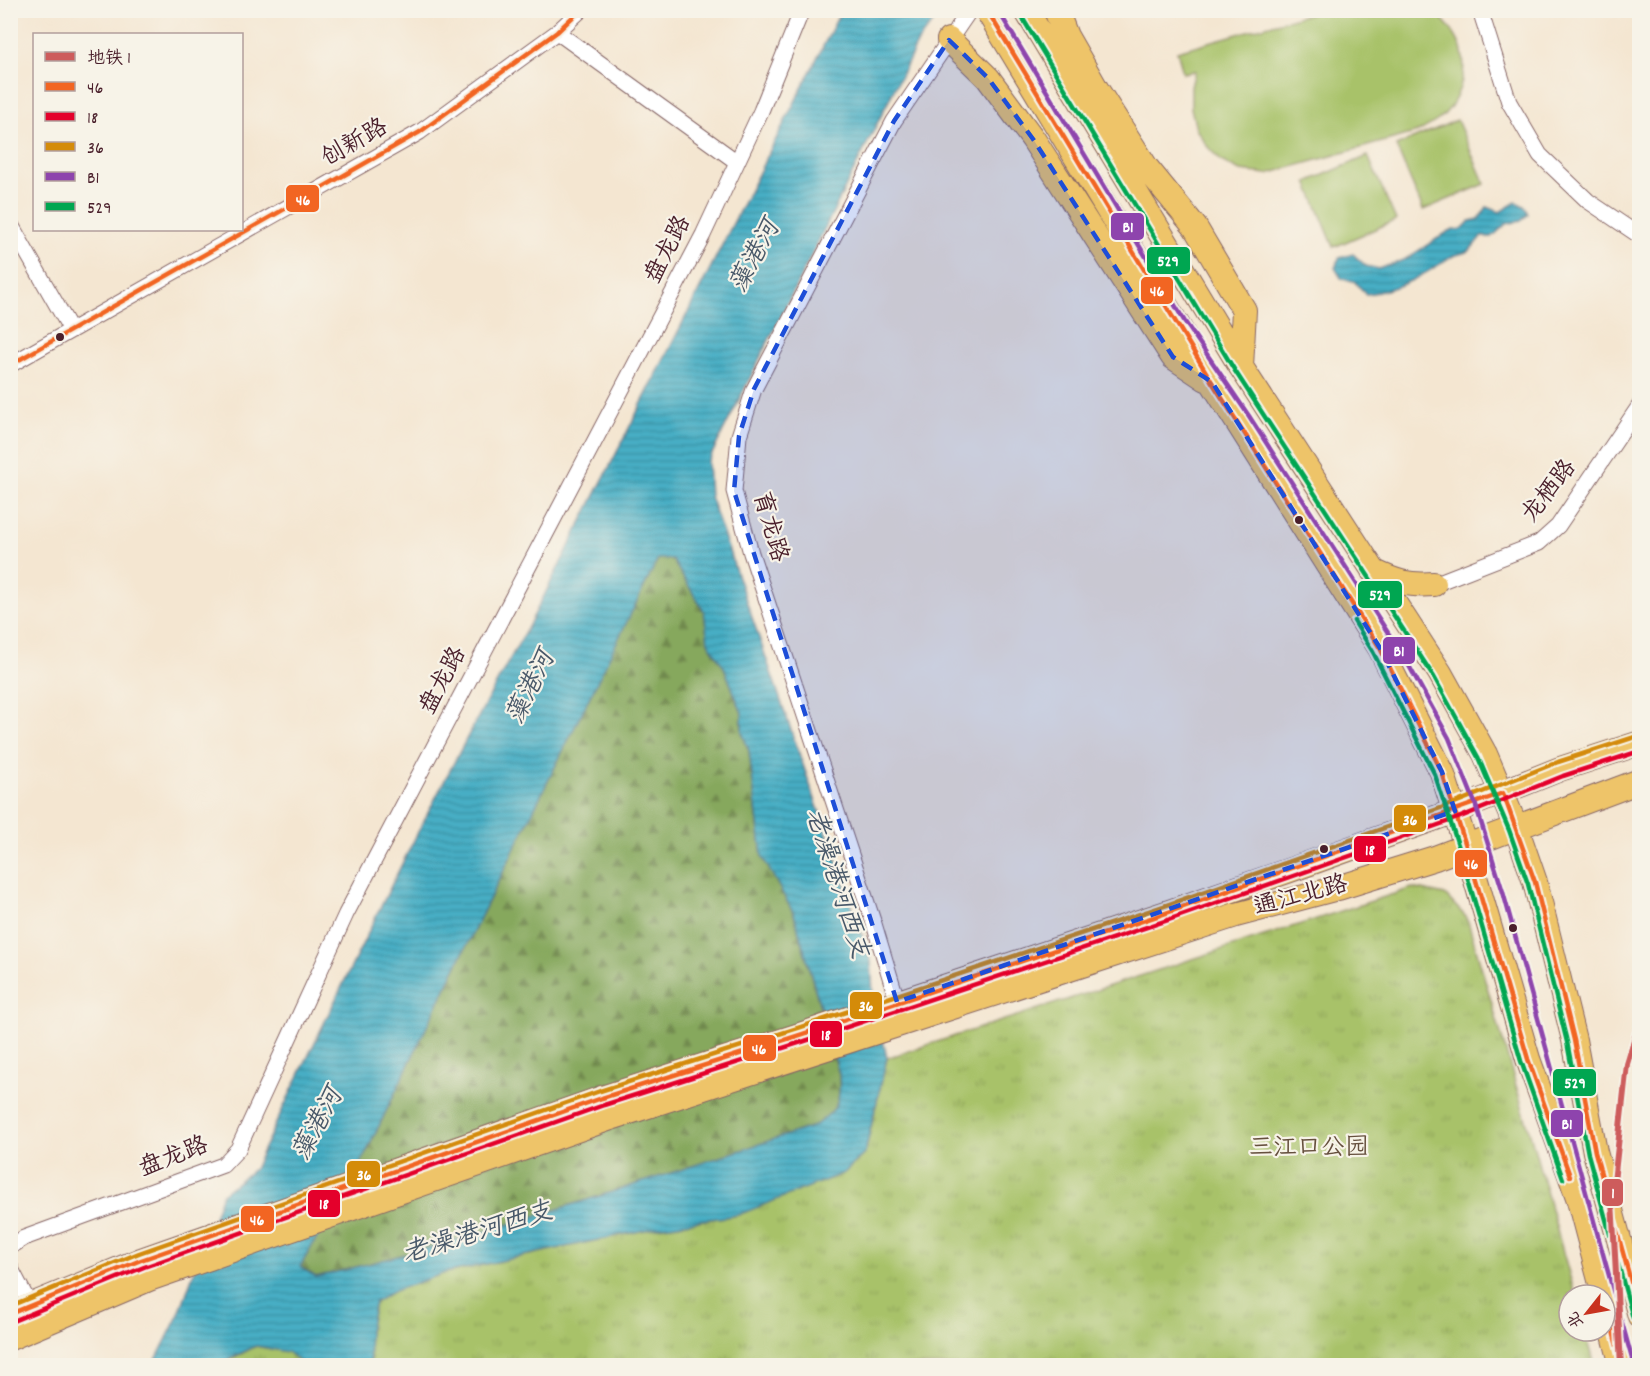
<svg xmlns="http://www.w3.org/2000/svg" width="1650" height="1376" viewBox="0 0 1650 1376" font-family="Dekko,'LXGW WenKai TC',sans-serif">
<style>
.grass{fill:#a8c269;stroke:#79704a;stroke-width:1.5}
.forest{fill:url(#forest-firs);stroke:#686444;stroke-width:1.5}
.park{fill:url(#park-tufts);stroke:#79704a;stroke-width:1.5}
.water{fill:url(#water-rules);stroke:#486678;stroke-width:1.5;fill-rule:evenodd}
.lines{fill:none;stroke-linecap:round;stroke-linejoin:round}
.minor-casing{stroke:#866565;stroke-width:17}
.primary-casing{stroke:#866565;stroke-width:26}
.minor{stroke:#fff;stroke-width:15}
.primary{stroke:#eec469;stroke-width:24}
.bus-1-casing{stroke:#f7f3e8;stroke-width:9}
.bus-2-casing{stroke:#f7f3e8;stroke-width:9}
.bus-3-casing{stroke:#f7f3e8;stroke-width:9}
.bus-4-casing{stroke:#f7f3e8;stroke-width:9}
.bus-5-casing{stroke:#f7f3e8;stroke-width:9}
.bus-1{stroke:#f26522;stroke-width:4.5}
.bus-2{stroke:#e4002b;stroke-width:4.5}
.bus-3{stroke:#d48b09;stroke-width:4.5}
.bus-4{stroke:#8e44ad;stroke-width:4.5}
.bus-5{stroke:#00a651;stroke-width:4.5}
.metro-1-casing{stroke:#f7f3e8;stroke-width:10}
.metro-1{stroke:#cd5c5c;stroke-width:6}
.marked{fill:#1d4ed8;fill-opacity:0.2;stroke:#1d4ed8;stroke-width:4.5;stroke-dasharray:12 8;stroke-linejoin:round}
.bus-dot{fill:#4a1f2b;stroke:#f7f3e8;stroke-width:2}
.labels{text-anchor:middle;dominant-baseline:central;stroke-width:4.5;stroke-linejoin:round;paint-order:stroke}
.street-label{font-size:24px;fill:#4a1f2b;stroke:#f7f3e8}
.park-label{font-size:24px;fill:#66503e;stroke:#f7f3e8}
.water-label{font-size:26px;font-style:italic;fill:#485869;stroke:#f7f3e8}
.line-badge{stroke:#f7f3e8;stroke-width:2}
.badge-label{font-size:16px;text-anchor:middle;font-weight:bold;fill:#fff}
</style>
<defs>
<pattern id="forest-firs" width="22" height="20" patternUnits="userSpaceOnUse" patternTransform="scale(1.5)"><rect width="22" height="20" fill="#86a85d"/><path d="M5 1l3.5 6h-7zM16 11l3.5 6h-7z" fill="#70884d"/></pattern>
<pattern id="park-tufts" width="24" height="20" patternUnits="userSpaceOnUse" patternTransform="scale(1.5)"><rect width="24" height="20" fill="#a8c269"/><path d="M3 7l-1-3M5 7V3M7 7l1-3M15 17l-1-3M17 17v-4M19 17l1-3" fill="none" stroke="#92a65b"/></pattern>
<pattern id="water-rules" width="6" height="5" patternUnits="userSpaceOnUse" patternTransform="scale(1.5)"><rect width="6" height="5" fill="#46aec5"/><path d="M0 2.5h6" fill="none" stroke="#3c8da0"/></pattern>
</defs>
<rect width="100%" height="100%" fill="#f7f3e8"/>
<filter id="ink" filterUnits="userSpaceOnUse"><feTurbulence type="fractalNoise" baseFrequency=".0167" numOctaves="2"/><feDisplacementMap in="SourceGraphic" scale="12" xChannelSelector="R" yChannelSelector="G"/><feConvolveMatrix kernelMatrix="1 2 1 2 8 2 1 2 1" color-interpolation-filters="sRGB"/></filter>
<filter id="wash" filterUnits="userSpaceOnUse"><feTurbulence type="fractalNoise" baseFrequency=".008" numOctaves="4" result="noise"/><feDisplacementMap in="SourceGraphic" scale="24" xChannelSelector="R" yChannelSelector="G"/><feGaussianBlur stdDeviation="1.35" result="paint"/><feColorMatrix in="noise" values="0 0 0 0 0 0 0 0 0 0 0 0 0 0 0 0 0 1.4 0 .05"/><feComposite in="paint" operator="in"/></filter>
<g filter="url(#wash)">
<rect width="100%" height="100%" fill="#f4e6d1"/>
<!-- grass -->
<path class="grass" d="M1319,11H1434C1445,21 1456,33 1461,48C1469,72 1458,105 1438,120C1432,124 1425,128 1418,132L1267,174L1240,171L1221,161L1207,146L1196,129L1191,108V87L1195,71L1183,73L1177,51Z
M1457,120L1485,184L1423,210L1396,146Z
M1368,156L1396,220L1334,247L1307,182Z"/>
<!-- forest -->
<path class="forest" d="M658,558L672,559L704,611L708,642L724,667L742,713V732L749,751L762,856L794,914L839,1074C841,1104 838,1109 815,1126C650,1180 485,1236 316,1277L299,1267L365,1155L444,991Z"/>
<!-- park -->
<path class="park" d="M1412,888L1445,895L1467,918L1533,1144L1575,1295H1569V1331H1585L1595,1365L370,1366L369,1331L375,1302L394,1291L445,1273L663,1226L738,1215L865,1153L887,1058Z
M256,1346L288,1352L304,1365L217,1366Z"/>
<!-- water -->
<path class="water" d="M841,11H942L919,40L708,462L710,496L871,961L873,994L887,1058L865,1153L844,1173L738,1215L663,1226L445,1273L394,1291L375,1302L369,1331L370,1365H304L287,1352L256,1346L217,1365L153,1366L179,1314L222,1194L254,1169C342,986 428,802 529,625ZM658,559H672L704,611L708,642L724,667L742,713V732L749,751L762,856L794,914L839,1074C841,1104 838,1109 814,1126C650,1180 485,1236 316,1277L300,1267L365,1155L444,991Z
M1516,202L1524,206L1528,214L1521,221L1506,224L1492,237H1481C1477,241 1473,248 1468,251C1463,254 1456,254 1451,257C1424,275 1399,290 1366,294L1354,281L1342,279L1335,268L1339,258L1353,254L1366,266L1379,269L1406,259L1449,231L1462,229L1470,221L1479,219L1487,207L1500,212Z"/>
</g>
<g filter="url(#ink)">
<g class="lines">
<defs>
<path id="minor" d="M1480,10L1509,102L1540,155L1588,201L1640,236
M557,32L737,162
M10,223L71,330
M10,365L420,132L557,32L581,10
M1434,584L1539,543L1558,526L1640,405
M900,1010L874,924L751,553L734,491L739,436L754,389L894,121L970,10
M10,1247L24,1238L223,1165L238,1149L346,914L703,235L761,111L802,10
M10,1267L30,1305"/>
<path id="primary" d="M987,10L1212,382L1380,648L1442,772L1466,846L1528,1059L1578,1197L1604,1295
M1026,10L1241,367L1440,673L1485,754L1516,827L1535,882L1574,1040L1595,1152L1640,1316
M1056,10L1066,36L1097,90L1146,167L1195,227L1244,310L1241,367
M949,40L988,78L1033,139L1173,357L1206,379
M1373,571C1396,582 1408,586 1434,584
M1605,1300L1622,1366
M10,1314L141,1260L602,1098L803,1034L1166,913L1299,867L1455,811L1560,769L1640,743
M10,1338L149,1279L608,1119L1236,915L1338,888L1435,858L1640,781"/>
</defs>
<!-- minor casing -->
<use href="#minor" class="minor-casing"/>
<!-- primary casing -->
<use href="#primary" class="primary-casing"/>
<!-- minor -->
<use href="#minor" class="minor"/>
<!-- primary -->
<use href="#primary" class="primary"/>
<defs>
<path id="bus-1" d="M987,10L1212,382L1380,648L1442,772L1466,846L1528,1059L1570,1176
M10,365L420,132L557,32L580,10
M1605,1300L1622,1366
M10,1314L141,1260L602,1098L803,1034L1166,913L1503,793L1535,882L1574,1040L1595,1152L1640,1314"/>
<path id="bus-2" d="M13,1321L144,1267L604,1105L805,1041L1168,920L1458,818L1563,776L1640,751"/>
<path id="bus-3" d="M10,1306L139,1253L600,1091L801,1027L1164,906L1452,804L1558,762L1638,736"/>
<path id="bus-4" d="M998,10L1185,322L1249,416L1408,664L1449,738L1475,803L1503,892L1634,1366"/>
<path id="bus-5" d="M1020,14L1235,371L1434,677L1478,757L1509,830L1528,884L1567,1042L1588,1154L1633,1318
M1354,621L1373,652L1435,775L1459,848L1521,1061L1563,1179"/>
</defs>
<!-- bus-1 casing -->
<use href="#bus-1" class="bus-1-casing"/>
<!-- bus-2 casing -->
<use href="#bus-2" class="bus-2-casing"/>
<!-- bus-3 casing -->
<use href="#bus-3" class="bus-3-casing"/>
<!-- bus-4 casing -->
<use href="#bus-4" class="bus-4-casing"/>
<!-- bus-5 casing -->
<use href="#bus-5" class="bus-5-casing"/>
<!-- bus-1 -->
<use href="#bus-1" class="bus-1"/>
<!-- bus-2 -->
<use href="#bus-2" class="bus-2"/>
<!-- bus-3 -->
<use href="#bus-3" class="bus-3"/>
<!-- bus-4 -->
<use href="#bus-4" class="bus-4"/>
<!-- bus-5 -->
<use href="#bus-5" class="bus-5"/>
<defs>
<path id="metro-1" d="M1621,1366L1612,1200L1627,1064L1640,1021"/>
</defs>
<!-- metro-1 casing -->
<use href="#metro-1" class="metro-1-casing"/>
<!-- metro-1 -->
<use href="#metro-1" class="metro-1"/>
</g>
</g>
<!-- marked area -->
<path class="marked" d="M949,40L988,78L1033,139L1173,357L1212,382L1380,648L1442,772L1455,811L897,1002L734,491L739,436L754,389L894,121Z"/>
<!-- markers -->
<g class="bus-dot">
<circle cx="60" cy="337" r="5"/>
<circle cx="1299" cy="520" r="5"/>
<circle cx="1324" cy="849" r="5"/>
<circle cx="1513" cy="928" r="5"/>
</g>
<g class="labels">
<!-- street labels -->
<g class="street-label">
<text transform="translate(355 144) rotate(-30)">创新路</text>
<text transform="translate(669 250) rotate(-63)">盘龙路</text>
<text transform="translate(1550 492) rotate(-52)">龙栖路</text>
<text transform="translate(769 527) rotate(74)">育龙路</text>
<text transform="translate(444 681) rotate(-62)">盘龙路</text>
<text transform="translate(1301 897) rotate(-15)">通江北路</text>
<text transform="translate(174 1158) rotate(-21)">盘龙路</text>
</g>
<!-- park labels -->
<g class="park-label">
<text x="1309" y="1149">三江口公园</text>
</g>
<!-- water labels -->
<g class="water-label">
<text transform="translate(756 257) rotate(-62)">藻港河</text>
<text transform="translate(532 688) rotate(-64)">藻港河</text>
<text transform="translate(836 884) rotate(72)">老澡港河西支</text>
<text transform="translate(319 1125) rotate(-62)">藻港河</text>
<text transform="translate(478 1234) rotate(-17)">老澡港河西支</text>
</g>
</g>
<g class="line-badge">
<rect x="285" y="184" width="35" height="29" rx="6" fill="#f26522"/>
<rect x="1110" y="212" width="35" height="29" rx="6" fill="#8e44ad"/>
<rect x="1146" y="246" width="45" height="29" rx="6" fill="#00a651"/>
<rect x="1140" y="276" width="34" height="29" rx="6" fill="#f26522"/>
<rect x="1357" y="580" width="46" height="29" rx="6" fill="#00a651"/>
<rect x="1382" y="636" width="34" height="29" rx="6" fill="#8e44ad"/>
<rect x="1393" y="804" width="34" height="29" rx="6" fill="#d48b09"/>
<rect x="1353" y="835" width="34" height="28" rx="6" fill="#e4002b"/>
<rect x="1454" y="849" width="34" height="29" rx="6" fill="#f26522"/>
<rect x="849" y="991" width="34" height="29" rx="6" fill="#d48b09"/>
<rect x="809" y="1020" width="34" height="28" rx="6" fill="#e4002b"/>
<rect x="742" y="1034" width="35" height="28" rx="6" fill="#f26522"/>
<rect x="1552" y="1068" width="45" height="29" rx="6" fill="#00a651"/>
<rect x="1550" y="1109" width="34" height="29" rx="6" fill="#8e44ad"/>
<rect x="346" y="1160" width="35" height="28" rx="6" fill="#d48b09"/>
<rect x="1601" y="1178" width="23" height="29" rx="6" fill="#cd5c5c"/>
<rect x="307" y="1189" width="34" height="29" rx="6" fill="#e4002b"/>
<rect x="240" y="1205" width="35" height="28" rx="6" fill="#f26522"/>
</g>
<g class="badge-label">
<text x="303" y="205">46</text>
<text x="1128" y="232">B1</text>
<text x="1168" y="266">529</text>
<text x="1157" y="296">46</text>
<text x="1380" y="600">529</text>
<text x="1399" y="656">B1</text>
<text x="1410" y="825">36</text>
<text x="1370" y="855">18</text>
<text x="1471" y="869">46</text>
<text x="866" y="1011">36</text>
<text x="826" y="1040">18</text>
<text x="759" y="1054">46</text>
<text x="1575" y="1088">529</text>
<text x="1567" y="1129">B1</text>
<text x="364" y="1180">36</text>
<text x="1613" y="1198">1</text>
<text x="324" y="1209">18</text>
<text x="257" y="1225">46</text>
</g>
<!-- margin -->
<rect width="1650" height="1376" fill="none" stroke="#f7f3e8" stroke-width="36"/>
<!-- legend -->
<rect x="33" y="33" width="210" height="198" fill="#f7f3e8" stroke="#b29e9c" stroke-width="1.5"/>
<rect x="45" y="52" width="30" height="9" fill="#cd5c5c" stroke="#b29e9c" stroke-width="1.5"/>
<text x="87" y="63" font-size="18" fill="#4a1f2b">地铁 1</text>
<rect x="45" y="82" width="30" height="9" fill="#f26522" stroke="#b29e9c" stroke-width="1.5"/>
<text x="87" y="93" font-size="18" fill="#4a1f2b">46</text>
<rect x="45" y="112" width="30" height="9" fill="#e4002b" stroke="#b29e9c" stroke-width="1.5"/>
<text x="87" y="123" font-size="18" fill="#4a1f2b">18</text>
<rect x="45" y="142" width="30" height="9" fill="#d48b09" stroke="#b29e9c" stroke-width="1.5"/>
<text x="87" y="153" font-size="18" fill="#4a1f2b">36</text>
<rect x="45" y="172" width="30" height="9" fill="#8e44ad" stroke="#b29e9c" stroke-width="1.5"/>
<text x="87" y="183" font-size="18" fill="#4a1f2b">B1</text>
<rect x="45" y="202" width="30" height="9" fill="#00a651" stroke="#b29e9c" stroke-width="1.5"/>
<text x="87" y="213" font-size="18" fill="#4a1f2b">529</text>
<!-- north arrow -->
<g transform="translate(1587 1313) rotate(239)"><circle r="28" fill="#f7f3e8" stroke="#b29e9c" stroke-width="1.5"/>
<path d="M0-4.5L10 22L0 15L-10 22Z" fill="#c8321e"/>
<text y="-9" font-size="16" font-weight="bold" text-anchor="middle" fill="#4a1f2b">北</text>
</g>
</svg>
